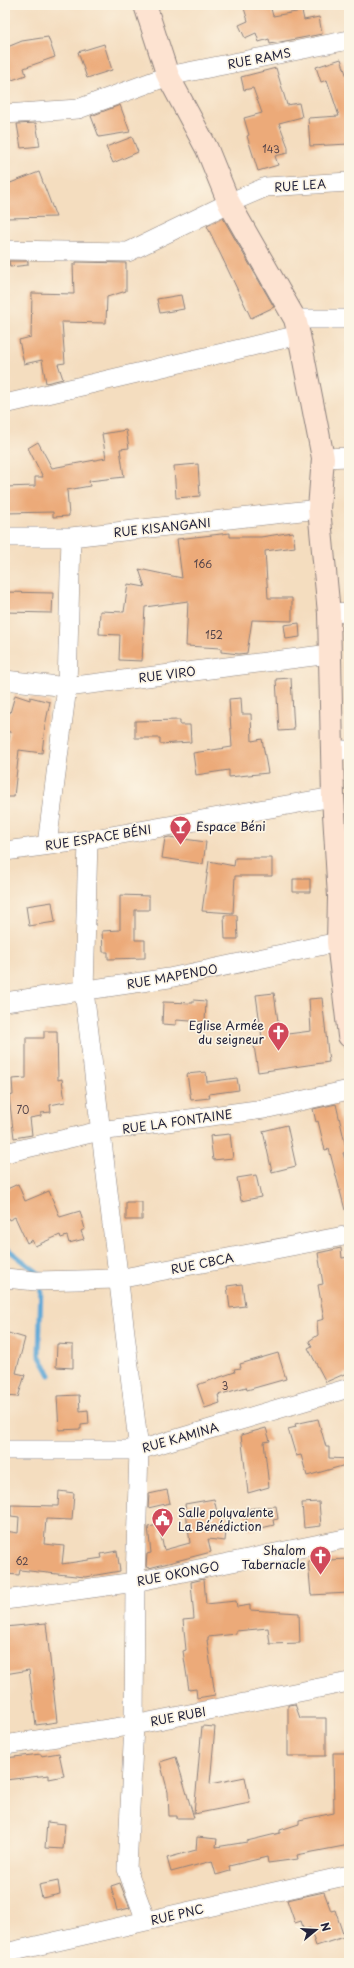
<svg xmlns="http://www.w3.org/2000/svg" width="354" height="1968" viewBox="0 0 354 1968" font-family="'Playpen Sans',sans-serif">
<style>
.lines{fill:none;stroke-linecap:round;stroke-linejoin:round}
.stream{stroke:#60a9d7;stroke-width:5}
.building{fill:#ecaa79}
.street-casing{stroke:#8b807d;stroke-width:20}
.secondary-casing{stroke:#8b807d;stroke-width:24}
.street{stroke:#fff;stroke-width:19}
.secondary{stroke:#fde3d1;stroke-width:22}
.labels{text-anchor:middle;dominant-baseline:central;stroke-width:3.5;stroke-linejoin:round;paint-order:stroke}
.number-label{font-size:10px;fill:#54444a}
.street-label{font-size:12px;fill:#22223b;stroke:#fcf5e5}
.poi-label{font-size:12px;fill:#22223b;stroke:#fcf5e5;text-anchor:start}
</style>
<rect width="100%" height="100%" fill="#fcf5e5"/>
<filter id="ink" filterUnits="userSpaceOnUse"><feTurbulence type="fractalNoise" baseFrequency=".025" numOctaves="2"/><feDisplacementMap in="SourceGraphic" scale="8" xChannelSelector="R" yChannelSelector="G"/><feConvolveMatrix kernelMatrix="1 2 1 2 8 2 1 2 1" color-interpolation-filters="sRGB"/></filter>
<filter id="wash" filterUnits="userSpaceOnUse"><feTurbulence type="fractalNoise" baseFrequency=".012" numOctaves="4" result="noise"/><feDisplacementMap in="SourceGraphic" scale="16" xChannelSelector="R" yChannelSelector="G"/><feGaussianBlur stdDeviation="0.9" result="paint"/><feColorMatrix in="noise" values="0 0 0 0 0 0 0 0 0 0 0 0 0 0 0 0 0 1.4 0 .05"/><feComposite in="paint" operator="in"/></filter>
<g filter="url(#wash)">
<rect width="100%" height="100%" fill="#f4ddbf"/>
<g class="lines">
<!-- stream -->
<path class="stream" d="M5,1247L41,1275
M41,1285L39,1355L50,1375"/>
</g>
<g id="blocks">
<!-- building -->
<path class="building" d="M243,5H270L273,16L302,11L304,20L319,17L322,34L270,44L269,39L259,42L256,33L245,38L239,25L248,21Z
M48,37L55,57L24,68L26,75L12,80L5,60V48L22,41Z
M104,44L112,70L87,78L78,52Z
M341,59L349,83V144L310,146L308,118L339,116L327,80L321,82L316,67Z
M276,68L287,105L299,103L302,117L279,123L288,147V153L275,156L278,165L258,171L247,136L249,135L244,118L262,113L253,88L244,90L241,77Z
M120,105L130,132L99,137L91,116Z
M36,123L40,146L21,148L17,124Z
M132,137L138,152L113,163L106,147Z
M39,172L56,217L5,218V185Z
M223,218L274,307L251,318L207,226Z
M9,261H28V265L10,267Z
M76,262L126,263V291L107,297L106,323L62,322L65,363L58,364L63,379L46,383L42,360L24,364L19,340L31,337L32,293L74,294L73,264H76Z
M181,295L184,309L160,313L157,299Z
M126,430L129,448L120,449L124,477L89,481L90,486L67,490L69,516L53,517V512L5,513V487L35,486V477H43L28,448L38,442L52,468L106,458L102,434Z
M198,464L200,496L176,498L174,466Z
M293,532L295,547L265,551L268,598H292V621L252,620L247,653L239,654L221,652V648L186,646L188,601L145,607L142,661L119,660L120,635L99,634L100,611L124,612L128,584L145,587L139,569L182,578L177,539L230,533V537H261Z
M5,592L53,593L52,613L5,612Z
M299,623L300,637L286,639L284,625Z
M291,678L294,730L279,731L276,679Z
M15,695L30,700V697L50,702L45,726L42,753L19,750L14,797H5V764L10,732L5,730V712L10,713Z
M241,698L242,714H251L252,741L262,739L268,773L229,777V770L196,775L193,753L232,747L229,699Z
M180,720V725H190L191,742L160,744V738H135V721Z
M169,837L206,842L203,864L162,858L165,838Z
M235,858H272V876H235L233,913L202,911L209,861L234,866Z
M293,879H310V892H293Z
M120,895L149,896V910H135V940H145V958L108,959V952H103L102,931L120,930Z
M52,902L55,922L29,926L26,906Z
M224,915H237L238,939H225Z
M274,993L280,1035L311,1031L309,999L322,998L329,1062L258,1072L253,1039L262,1038L256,995Z
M193,1000L206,1001L205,1022L176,1020V1025L162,1024L163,1002L193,1003Z
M44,1031H57L58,1080L62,1079L65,1102L50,1105L51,1112L41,1113V1116L30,1118L32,1135L14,1138L9,1096L13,1095L12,1079L26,1078V1038H44Z
M206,1072L207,1082L237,1078L239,1090L209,1094L210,1098L191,1100L187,1074Z
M336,1104L347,1152L343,1153L349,1174V1209L345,1210L329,1149L325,1150L318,1121L316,1122L313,1109Z
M287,1125L296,1166L272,1172L263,1131Z
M230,1134L233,1158L213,1160L210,1136Z
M256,1175L261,1197L241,1201L237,1178Z
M18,1184L25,1201L49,1191L60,1217L80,1211L85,1229L81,1231L84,1239L69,1243L67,1236L61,1238L60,1235L35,1246L32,1240L27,1243L15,1217L9,1220L5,1212V1190Z
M126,1202H142V1220H126Z
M341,1248L342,1258L349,1257V1276H346L349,1296V1372L326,1382L308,1348L312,1346L309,1341L318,1335L317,1321L324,1319L318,1285L323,1284L318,1253Z
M242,1284L245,1306L230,1308L227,1286Z
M5,1332L25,1338L16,1373L25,1375L18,1397L5,1396Z
M57,1344L73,1345V1368L56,1367Z
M278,1353L286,1379L247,1390L246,1387L218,1395L220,1403L205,1408L197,1385L235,1372L234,1369L241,1368L240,1364Z
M79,1395L80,1411L88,1410L89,1424L81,1425V1429L59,1430L57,1396Z
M318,1419L326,1447H329V1458L349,1459V1464L307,1476L301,1455L296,1456L288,1429L296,1427L295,1424Z
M266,1428L270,1441L264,1442L269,1487L248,1493L241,1435Z
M167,1490L170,1503L148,1508L149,1494Z
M59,1491L74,1493L72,1520L46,1519L44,1544L64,1546L62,1564L102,1558L101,1554L117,1551L120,1571L85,1577L20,1570L19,1575L5,1574V1531L18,1533L19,1517L11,1516V1505L58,1506Z
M214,1499L217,1512L228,1511L225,1541L208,1539L211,1552L149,1568L146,1566L147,1554L151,1553L148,1527L159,1525L164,1550L190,1543L185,1504Z
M319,1502L321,1526L304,1528L302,1503Z
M276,1506L278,1519L273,1520L274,1525L249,1531L244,1509Z
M349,1559V1593L311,1595L308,1561Z
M204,1579L206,1604L236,1601L237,1607L250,1605V1610L299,1613L300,1643L270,1644L268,1628L236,1631V1634L208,1637V1640H207L215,1695L197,1698L196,1689L189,1690L183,1651L186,1650L183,1620L194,1619L191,1582Z
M46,1623L57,1722L36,1725L29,1670L5,1674V1627Z
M295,1704L300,1718H326V1756H288V1705Z
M202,1726L215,1727L210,1784L245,1777L250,1803L194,1814Z
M59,1753L64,1776L49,1779V1775L5,1780V1758L41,1754V1756Z
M333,1753H349V1845L297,1855L298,1859L268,1863L267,1857L229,1866L230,1871L216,1875L212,1861L171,1872L167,1858L196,1850L197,1837L217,1839L216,1847L247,1842V1841L280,1833V1830L299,1824V1820L334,1813Z
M176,1757L194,1818H177V1816H169L168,1792L160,1762Z
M47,1822L65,1824L63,1849L45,1848Z
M58,1881L60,1894L42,1898L39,1885Z
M120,1883L130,1908L117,1911L111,1886Z
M324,1892L331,1911L335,1910L344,1937L316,1946L310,1928L304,1930L301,1921L295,1923L287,1900Z"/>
</g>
</g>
<g filter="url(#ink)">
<use href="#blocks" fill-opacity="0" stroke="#8b807d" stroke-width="1"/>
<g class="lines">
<defs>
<path id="street" d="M5,114L78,109L168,76L349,40
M5,250L128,252L229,203L266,187L349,182
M295,319H349
M5,404L299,335
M323,458L349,457
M5,537H71L319,509
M329,613L349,612
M5,680L67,687L330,654
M333,750H349
M88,840L84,991L139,1450L135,1582L134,1725L127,1869L146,1921
M47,845L67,687L71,537
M5,851L88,840L333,797
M5,1002L169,978L338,942
M5,1153L100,1131L264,1109L349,1090
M5,1278L36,1281L118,1279L349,1235
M5,1450H139L349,1388
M5,1600L135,1582L349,1538
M5,1745L134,1725L349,1682
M5,1953L349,1875"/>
<path id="secondary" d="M145,5L168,76L207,149L229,203L295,319L299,335L323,458L319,509L329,613L333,797L339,897L338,942L349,1036"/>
</defs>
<!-- street casing -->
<use href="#street" class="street-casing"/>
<!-- secondary casing -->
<use href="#secondary" class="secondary-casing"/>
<!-- street -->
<use href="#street" class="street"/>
<!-- secondary -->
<use href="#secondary" class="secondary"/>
</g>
</g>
<!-- icons -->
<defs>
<symbol id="bar-pin" viewBox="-11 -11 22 30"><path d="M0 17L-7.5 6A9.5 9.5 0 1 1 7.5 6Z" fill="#d1495b" stroke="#fcf5e5"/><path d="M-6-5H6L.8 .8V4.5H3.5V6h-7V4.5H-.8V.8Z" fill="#fff"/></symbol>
<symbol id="church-pin" viewBox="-11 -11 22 30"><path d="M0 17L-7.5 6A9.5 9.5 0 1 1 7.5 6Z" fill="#d1495b" stroke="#fcf5e5"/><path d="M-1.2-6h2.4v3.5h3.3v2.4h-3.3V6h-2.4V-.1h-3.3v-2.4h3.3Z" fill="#fff"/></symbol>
<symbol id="civic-pin" viewBox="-11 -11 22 30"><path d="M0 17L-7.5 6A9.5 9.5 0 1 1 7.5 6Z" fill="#d1495b" stroke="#fcf5e5"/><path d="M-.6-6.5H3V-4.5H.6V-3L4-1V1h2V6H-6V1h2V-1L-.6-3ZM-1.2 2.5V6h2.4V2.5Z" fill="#fff"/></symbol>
</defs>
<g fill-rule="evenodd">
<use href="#bar-pin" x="168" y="814" width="25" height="34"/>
<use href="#church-pin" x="266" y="1020" width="25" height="34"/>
<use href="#civic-pin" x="150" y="1506" width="25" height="34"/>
<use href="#church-pin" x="308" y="1544" width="25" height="34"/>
</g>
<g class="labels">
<!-- number labels -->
<g class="number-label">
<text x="271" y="148">143</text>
<text x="203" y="563">166</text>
<text x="214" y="634">152</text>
<text x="23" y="1109">70</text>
<text x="225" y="1385">3</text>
<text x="22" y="1560">62</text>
</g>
<!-- street labels -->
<g class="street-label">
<text transform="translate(259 58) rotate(-11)">RUE RAMS</text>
<text transform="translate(300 185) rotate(-4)">RUE LEA</text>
<text transform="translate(162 527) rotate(-6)">RUE KISANGANI</text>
<text transform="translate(167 674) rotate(-7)">RUE VIRO</text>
<text transform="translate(98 837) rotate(-9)">RUE ESPACE BÉNI</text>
<text transform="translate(172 976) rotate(-10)">RUE MAPENDO</text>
<text transform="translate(177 1121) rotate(-8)">RUE LA FONTAINE</text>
<text transform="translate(202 1263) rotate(-11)">RUE CBCA</text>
<text transform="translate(180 1437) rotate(-16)">RUE KAMINA</text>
<text transform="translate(178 1573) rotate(-11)">RUE OKONGO</text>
<text transform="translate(178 1716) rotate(-11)">RUE RUBI</text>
<text transform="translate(177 1914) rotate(-13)">RUE PNC</text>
</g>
<!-- poi labels -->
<g class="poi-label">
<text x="196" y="826">Espace Béni</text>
<text x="264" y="1025" text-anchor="end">Eglise Armée<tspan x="264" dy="14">du seigneur</tspan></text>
<text x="178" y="1512">Salle polyvalente<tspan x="178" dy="14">La Bénédiction</tspan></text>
<text x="306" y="1550" text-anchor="end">Shalom<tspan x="306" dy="14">Tabernacle</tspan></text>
</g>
</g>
<!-- margin -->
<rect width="354" height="1968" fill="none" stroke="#fcf5e5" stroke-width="20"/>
<!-- north arrow -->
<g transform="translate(316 1930) rotate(72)" stroke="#fcf5e5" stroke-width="3" paint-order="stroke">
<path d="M0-3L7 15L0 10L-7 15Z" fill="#22223b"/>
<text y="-6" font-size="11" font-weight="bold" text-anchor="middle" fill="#22223b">N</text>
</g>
</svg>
